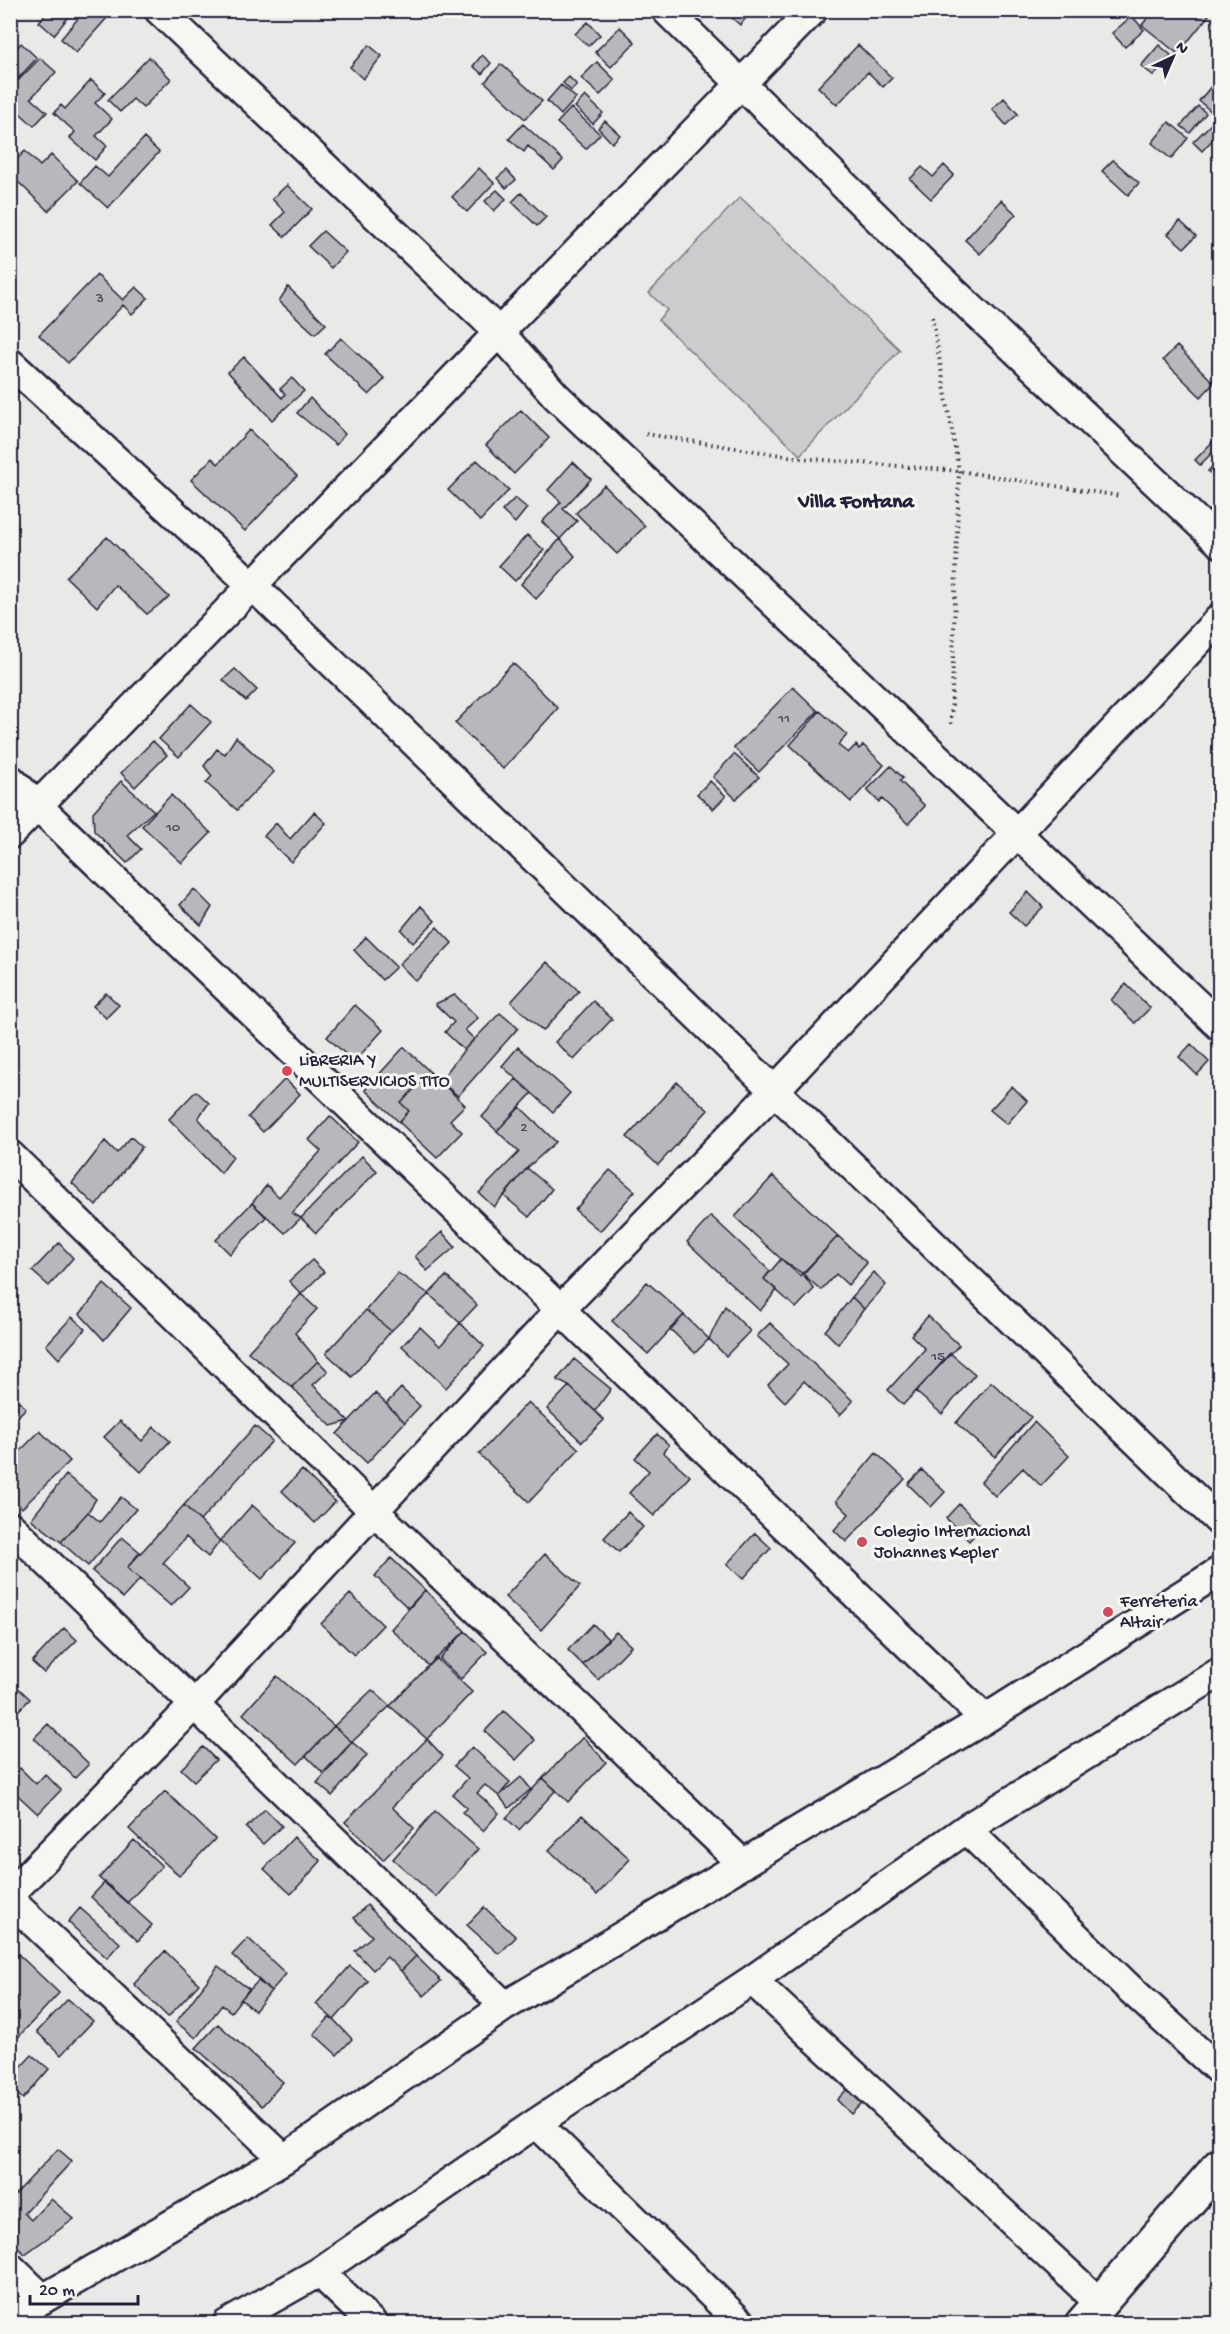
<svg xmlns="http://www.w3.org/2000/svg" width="1230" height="2334" viewBox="0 0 1230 2334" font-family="'Gochi Hand',sans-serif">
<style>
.green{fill:#ccccce;stroke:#777784;stroke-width:1.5}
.building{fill:#b8b8bc;stroke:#22223b;stroke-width:1.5}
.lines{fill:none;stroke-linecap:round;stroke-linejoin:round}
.minor-casing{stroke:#22223b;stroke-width:33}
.tertiary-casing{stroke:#22223b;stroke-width:38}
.path{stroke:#22223b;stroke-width:4;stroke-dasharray:1.5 4.5;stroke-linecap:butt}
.minor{stroke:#f6f6f2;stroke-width:28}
.tertiary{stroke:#f6f6f2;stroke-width:33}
.poi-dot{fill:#d1495b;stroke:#f6f6f2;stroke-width:2}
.labels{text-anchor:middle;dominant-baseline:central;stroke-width:6;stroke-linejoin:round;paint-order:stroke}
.number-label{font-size:15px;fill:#48485b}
.poi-label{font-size:18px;fill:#22223b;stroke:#f6f6f2;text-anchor:start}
.quarter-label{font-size:21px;font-weight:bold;fill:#22223b;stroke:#f6f6f2}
</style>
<rect width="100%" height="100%" fill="#e9e9e7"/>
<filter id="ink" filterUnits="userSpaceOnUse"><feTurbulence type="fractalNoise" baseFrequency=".0167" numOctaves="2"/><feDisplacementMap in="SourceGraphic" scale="12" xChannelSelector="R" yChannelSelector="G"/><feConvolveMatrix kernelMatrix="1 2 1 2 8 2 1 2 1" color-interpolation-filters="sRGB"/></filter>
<g filter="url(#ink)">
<!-- green -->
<path class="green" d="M740,197L900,350L800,455L658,320L667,310L649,293Z"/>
<!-- building -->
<path class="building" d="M49,10H74L54,35L39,22Z
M85,10H96L106,19L76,53L61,39Z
M723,10H753L740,25Z
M924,10H945L934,21Z
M1154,10H1213L1178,54L1142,25Z
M1132,16L1144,30L1125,47L1112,33Z
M588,22L600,35L588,46L575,34Z
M620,27L635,42L611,67L595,52Z
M21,43L37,58L10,87V44L16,49Z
M369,45L382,56L363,79L350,67Z
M858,45L892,78L883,87L868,72L837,105L818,87Z
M1159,45L1171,55L1154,76L1141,66Z
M482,55L491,63L482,74L473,66Z
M149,57L171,79L143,108L133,99L120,112L108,100Z
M40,58L56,72L31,98L47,112L34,126L10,104V89Z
M597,62L615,80L600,95L581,78Z
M501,64L542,101L525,119L485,82Z
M569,77L577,85L571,91L563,83Z
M1218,78L1220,108L1214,114L1199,101Z
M91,80L105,93L95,103L112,119L96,136L107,146L95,160L70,138L75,132L54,113L61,105L65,109Z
M561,85L576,98L561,115L547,101Z
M585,96L603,113L593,124L575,107Z
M1004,98L1018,114L1006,125L992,109Z
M1198,106L1206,113L1190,133L1181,126Z
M571,108L600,134L586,149L557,123Z
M605,121L620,135L612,143L598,128Z
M1169,122L1188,138L1171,159L1152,143Z
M1213,122L1220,128V132L1202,151L1193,142Z
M523,124L563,160L554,170L528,146L524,152L509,139Z
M144,138L159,152L108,208L80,183L95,166L108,177Z
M25,151L40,166L51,155L78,181L48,211L10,174V166Z
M1113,160L1139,183L1128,195L1102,171Z
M944,165L954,175L931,199L910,179L922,167L933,177Z
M479,168L494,183L467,212L452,197Z
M507,170L516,180L506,188L497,178Z
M287,185L312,209L285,237L272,225L285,212L272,199Z
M497,190L506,199L494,211L485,201Z
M521,193L546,217L537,226L512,202Z
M1001,200L1016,214L980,254L965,240Z
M1180,221L1196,236L1184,248L1168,234Z
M323,231L346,252L331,268L308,246Z
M97,275L123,300L136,287L148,298L132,314L123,305L68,363L39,335Z
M288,287L326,324L315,334L279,301Z
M341,338L385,379L369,395L325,354Z
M1177,346L1214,383L1201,397L1163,360Z
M244,357L282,398L285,394L280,389L292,378L304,391L272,420L228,372Z
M310,398L345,434L336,445L297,413Z
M521,410L549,438L514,474L486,445Z
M249,430L297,476L245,531L191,480L212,458L218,464Z
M1220,434V445L1200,465L1195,460Z
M1220,459V469L1213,476L1208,471Z
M477,460L509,490L480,521L448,490Z
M573,462L591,479L563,509L577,521L560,539L542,522L561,502L548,490Z
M604,485L645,526L617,554L576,513Z
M515,498L527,508L515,523L502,511Z
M527,535L544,550L515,581L499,566Z
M107,537L169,597L147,614L115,585L97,607L66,577Z
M560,539L575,556L536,599L521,584Z
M513,663L558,708L503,769L455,723Z
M235,669L257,690L246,701L223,680Z
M793,687L818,711L759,772L734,748Z
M191,704L211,722L179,757L159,739Z
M820,711L847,735L838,745L848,753L856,745L859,749L863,745L884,765L851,802L790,745Z
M236,737L274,772L237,810L206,783L212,776L204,766L217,749L225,754Z
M153,741L167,755L135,787L121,773Z
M734,754L759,777L736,799L713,777Z
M891,766L903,778L900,781L925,806L908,824L882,799L879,802L867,790Z
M121,781L154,811L127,835L141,849L127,863L94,831L93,812Z
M710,781L726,796L713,809L697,794Z
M171,795L211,833L182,863L142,826Z
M314,812L326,823L291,862L264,836L276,823L290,839Z
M194,889L212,907L201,925L180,905Z
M1028,892L1043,907L1024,926L1009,912Z
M421,906L435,921L413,943L401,930Z
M437,927L452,943L416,981L399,964Z
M366,937L396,967L382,980L354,950Z
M547,962L579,991L543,1031L511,1002Z
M1126,984L1150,1008L1135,1023L1111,1000Z
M106,993L119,1005L106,1018L93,1006Z
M455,995L478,1018L465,1030L474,1039L464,1050L445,1032L454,1022L435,1004Z
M593,1001L612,1019L574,1060L555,1042Z
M355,1005L383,1030L354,1062L327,1037Z
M500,1013L518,1028L458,1096L440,1081L464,1050Z
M1191,1044L1209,1062L1197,1075L1179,1057Z
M404,1047L430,1072L401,1103L409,1111L399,1122L365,1090Z
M518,1047L570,1093L553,1112L502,1066Z
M430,1072L465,1105L450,1120L462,1132L437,1158L399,1122L409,1111L401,1103Z
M285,1079L300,1094L263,1132L248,1117Z
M516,1079L532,1093L497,1131L482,1117Z
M677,1082L708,1110L658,1165L627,1137Z
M1012,1086L1027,1101L1007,1124L990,1110Z
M196,1091L209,1103L198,1118L233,1157L221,1173L169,1119Z
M520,1107L556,1142L527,1168L494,1207L479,1193L519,1152L497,1131Z
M330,1116L358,1142L292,1213L301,1218L285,1233L252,1203L267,1185L279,1197L321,1151L309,1140Z
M131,1137L142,1147L96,1206L72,1183L105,1141L117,1153Z
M362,1156L377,1171L316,1233L301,1218Z
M527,1168L552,1189L529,1217L504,1196Z
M610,1170L635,1191L600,1231L575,1210Z
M773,1176L838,1236L800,1276L735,1217Z
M252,1203L266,1217L230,1254L216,1240Z
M711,1216L770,1271L764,1279L777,1290L760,1311L687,1242Z
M442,1232L455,1247L427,1271L415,1256Z
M838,1236L867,1263L848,1285L836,1274L821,1290L803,1274Z
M59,1243L73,1258L49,1286L32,1271Z
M781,1259L803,1274L814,1289L796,1308L764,1279Z
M312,1260L324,1272L301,1294L289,1281Z
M874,1272L886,1285L864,1309L852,1297Z
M398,1273L429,1294L391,1331L366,1310Z
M446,1276L477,1305L460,1323L429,1294Z
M647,1282L684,1315L648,1354L612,1321Z
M104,1284L131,1308L104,1340L80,1314Z
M301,1294L317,1309L295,1333L318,1361L292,1387L248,1352Z
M852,1297L864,1309L838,1344L825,1331Z
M725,1306L750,1331L726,1356L709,1339Z
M366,1310L391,1331L352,1377L326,1353Z
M684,1315L709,1339L695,1353L670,1329Z
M928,1316L959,1345L903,1405L888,1390L925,1349L911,1335Z
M72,1317L85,1329L59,1359L46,1345Z
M460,1323L484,1346L446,1388L402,1346L420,1327L440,1346Z
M770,1323L853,1401L840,1415L804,1381L785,1402L768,1385L788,1364L757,1336Z
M950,1353L975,1374L942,1414L916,1392Z
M574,1359L611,1389L595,1411L569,1386L557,1380Z
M318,1361L328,1371L313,1385L349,1421L331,1426L292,1387Z
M991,1382L1031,1417L995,1457L956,1423Z
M569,1386L604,1420L582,1442L547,1409Z
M401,1388L420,1406L405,1422L386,1404Z
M10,1393L26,1408L10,1424Z
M375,1393L405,1422L367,1463L337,1434Z
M528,1402L579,1449L529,1502L479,1454Z
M120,1421L142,1441L154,1427L170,1441L141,1472L104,1437Z
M1034,1422L1069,1456L1041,1486L1023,1468L995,1496L981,1482Z
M255,1426L272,1441L200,1521L184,1505Z
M40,1431L70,1461L22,1508L10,1497V1461Z
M657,1434L669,1445L663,1452L690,1476L654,1516L629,1493L649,1471L635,1458Z
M876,1453L905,1479L846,1542L834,1530L849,1514L836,1501Z
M302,1470L335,1502L315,1523L282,1491Z
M922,1470L945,1492L931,1507L908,1484Z
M66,1475L96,1499L88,1512L61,1542L31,1519Z
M121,1497L136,1509L88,1566L61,1542L88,1512L100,1522Z
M959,1504L982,1527L969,1541L946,1518Z
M184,1505L220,1541L208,1557L186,1537L163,1563L189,1587L171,1606L127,1568Z
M252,1505L295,1543L262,1579L220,1541Z
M628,1512L643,1527L619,1552L604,1538Z
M755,1533L771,1548L743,1579L727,1564Z
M122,1537L140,1552L127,1568L140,1579L123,1598L92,1571Z
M545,1554L580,1586L541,1630L505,1597Z
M391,1558L425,1590L408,1608L375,1576Z
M425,1590L465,1631L429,1666L391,1629Z
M350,1594L383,1625L354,1655L321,1624Z
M593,1624L608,1639L583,1665L568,1650Z
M64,1628L77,1640L44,1673L32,1662Z
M465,1631L487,1652L461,1679L440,1659Z
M616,1632L631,1646L598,1680L583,1665Z
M436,1658L472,1692L427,1739L390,1706Z
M277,1676L334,1726L298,1764L243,1714Z
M14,1684L30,1699L10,1719V1688Z
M372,1690L390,1706L352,1742L334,1726Z
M504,1711L535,1740L516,1760L485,1731Z
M48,1724L89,1764L75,1778L34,1738Z
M334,1726L352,1742L323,1773L306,1756Z
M583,1737L606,1762L568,1802L543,1778Z
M427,1739L443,1756L392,1807L414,1828L383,1860L345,1822Z
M352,1742L367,1755L332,1796L317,1783Z
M203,1747L216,1760L194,1781L181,1769Z
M472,1747L510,1782L499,1796L485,1785L477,1793L499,1813L483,1831L462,1812L467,1808L453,1795L468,1778L454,1766Z
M20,1768L36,1784L45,1774L61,1790L38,1814L10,1788V1778Z
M521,1777L531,1789L509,1808L499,1796Z
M543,1778L556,1790L519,1830L506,1818Z
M165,1791L215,1839L179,1876L129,1829Z
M265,1809L282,1826L263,1844L246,1828Z
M435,1811L478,1849L436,1897L393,1859Z
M582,1815L630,1859L597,1895L549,1850Z
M294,1837L321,1861L291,1894L264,1869Z
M134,1840L162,1866L127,1903L99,1878Z
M105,1882L152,1925L138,1941L91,1897Z
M367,1905L416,1956L401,1971L387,1957L373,1970L355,1951L372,1936L354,1918Z
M484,1907L516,1937L499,1954L467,1925Z
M80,1908L120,1943L107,1958L68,1922Z
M248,1938L286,1974L271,1991L232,1955Z
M165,1951L199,1984L168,2017L134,1984Z
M18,1954L59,1993L10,2046V1962Z
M416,1956L441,1981L424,1996L401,1971Z
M218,1966L249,1989L231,2012L222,2005L196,2038L176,2022Z
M350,1966L368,1981L334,2020L316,2004Z
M258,1981L271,1991L255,2011L241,1999Z
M68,1999L93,2021L61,2055L37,2032Z
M329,2018L334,2020L352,2039L337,2055L314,2034Z
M218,2024L283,2082L262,2106L196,2048Z
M32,2055L49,2069L23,2099L10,2088V2065L12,2063L19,2069Z
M848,2088L863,2102L851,2114L837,2100Z
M58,2149L72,2161L24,2213L31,2220L51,2199L74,2219L25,2254L10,2240V2200Z"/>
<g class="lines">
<defs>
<path id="minor" d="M159,10L498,331L556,396L1220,1026
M666,10L921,261L1220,543
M10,363L253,586L1220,1522
M10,779L985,1719
M10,834L813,10
M10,1155L374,1511L743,1864
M10,1526L505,2006
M966,1829L1127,1986L1220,2071
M10,1894L195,1704L560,1310L774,1091L1220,618
M10,1900L284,2159
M752,1980L1100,2303
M536,2123L742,2324
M10,2267L43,2299
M319,2272L373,2324
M10,2318L284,2159L505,2006L985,1719L1220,1571
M227,2324L319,2272L536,2123L752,1980L966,1829L1220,1672"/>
<path id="tertiary" d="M1082,2324L1220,2165"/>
</defs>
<!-- minor casing -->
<use href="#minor" class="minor-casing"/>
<!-- tertiary casing -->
<use href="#tertiary" class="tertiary-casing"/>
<!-- path -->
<path class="path" d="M932,317L959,471L951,724
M646,434L800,458L959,471L1120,496"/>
<!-- minor -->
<use href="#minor" class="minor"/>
<!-- tertiary -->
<use href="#tertiary" class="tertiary"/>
</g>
</g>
<!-- markers -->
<g class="poi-dot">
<circle cx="287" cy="1071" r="6"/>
<circle cx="862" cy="1542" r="6"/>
<circle cx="1108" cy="1612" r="6"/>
</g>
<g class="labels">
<!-- number labels -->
<g class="number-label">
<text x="100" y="299">3</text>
<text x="784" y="719">11</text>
<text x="173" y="828">10</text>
<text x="524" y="1128">2</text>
<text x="938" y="1357">15</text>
</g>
<!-- poi labels -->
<g class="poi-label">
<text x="299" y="1061">LiBRERIA Y<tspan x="299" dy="21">MULTISERVICIOS TITO</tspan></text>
<text x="874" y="1532">Colegio Internacional<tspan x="874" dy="21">Johannes Kepler</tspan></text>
<text x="1120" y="1602">Ferreteria<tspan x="1120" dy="21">Altair</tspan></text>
</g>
<!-- quarter labels -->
<g class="quarter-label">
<text x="856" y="503">Villa Fontana</text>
</g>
</g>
<!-- margin -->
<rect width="1230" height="2334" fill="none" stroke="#f6f6f2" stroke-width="36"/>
<rect x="18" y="18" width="1194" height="2298" fill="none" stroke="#22223b" stroke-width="2" filter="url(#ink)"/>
<!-- north arrow -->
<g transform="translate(1173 57) rotate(44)" stroke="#f6f6f2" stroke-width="4.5" paint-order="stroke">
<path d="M0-4.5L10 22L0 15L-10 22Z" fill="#22223b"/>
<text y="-9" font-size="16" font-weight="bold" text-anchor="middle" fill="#22223b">N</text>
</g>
<!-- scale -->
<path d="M30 2295v9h108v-9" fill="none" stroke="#22223b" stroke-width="3"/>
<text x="39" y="2295" font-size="18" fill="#22223b" stroke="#f6f6f2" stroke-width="4.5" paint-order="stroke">20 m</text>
</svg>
